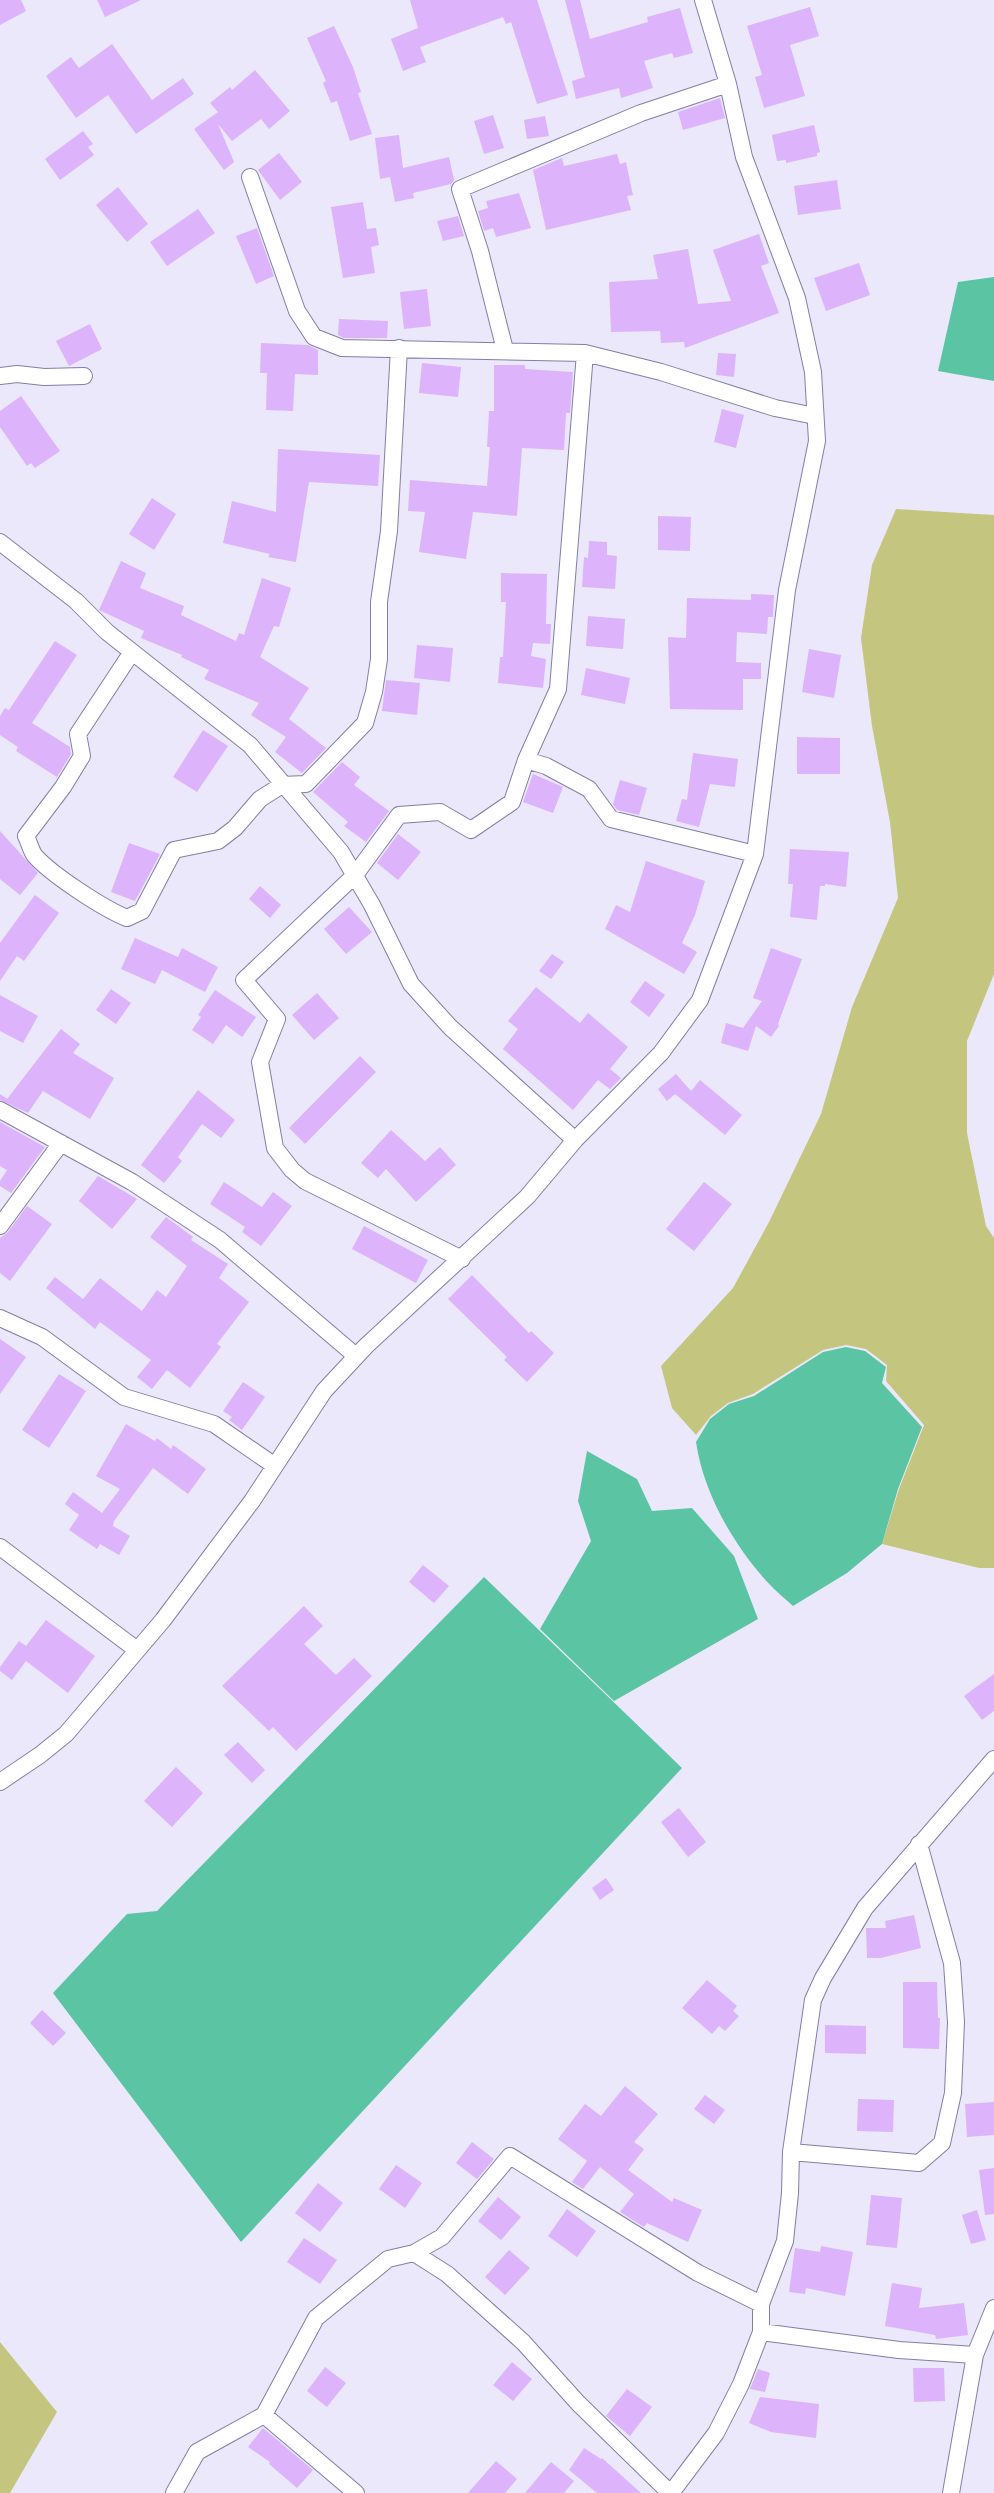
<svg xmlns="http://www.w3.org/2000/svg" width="994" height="2493" viewBox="0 0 994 2493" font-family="'Open Sans',sans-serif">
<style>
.green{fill:#c4c680}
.water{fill:#5bc4a3}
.building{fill:#ddb3fc}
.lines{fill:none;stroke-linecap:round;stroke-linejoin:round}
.minor-casing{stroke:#837ea5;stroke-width:18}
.minor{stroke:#fff;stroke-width:16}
</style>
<rect width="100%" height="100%" fill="#eae8fa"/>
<!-- green -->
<path class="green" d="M896,509L994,515V974L967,1041V1133L986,1226L994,1238V1568H979L882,1544L899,1489L924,1425L886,1381L887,1365L866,1349L846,1345L823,1350L753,1394L728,1403L711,1416L696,1435L672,1408L661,1366L733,1288L769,1222L821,1114L852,1007L898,898L890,822L872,726L861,638L872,565Z
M0,2342L57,2412L10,2493H0Z"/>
<!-- water -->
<path class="water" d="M994,277V381L938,371L958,282Z
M846,1347L865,1351L886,1367L882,1383L922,1427L898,1489L882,1544L847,1573L793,1606C783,1597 771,1587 762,1576C730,1539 703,1490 696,1442L710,1419L729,1404L754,1396L823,1352Z
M587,1451L637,1479L652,1511L692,1508L734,1556L758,1619L614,1701L540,1629L591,1541L578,1501Z
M484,1577L682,1768L241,2242L53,1993L127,1914L157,1911Z"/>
<!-- building -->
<path class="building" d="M0,0H21L26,11L0,25Z
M97,0H141L105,17Z
M410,0H537L568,95L537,104L511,22L506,24L503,17L420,47L426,62L403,71L391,39L418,28Z
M565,0H580L590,39L648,22L647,17L680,8L693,53L674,58L672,53L644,61L653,88L621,98L619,88L576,99L572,81L585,77Z
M810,7L819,36L790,45L805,96L764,108L755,77L762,75L747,26Z
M334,26L353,67L361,92L358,93L372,134L350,141L337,101L331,103L323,83L326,81L307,38Z
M112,44L152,100L183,78L194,94L136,134L108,95L76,118L46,76L71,57L79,68Z
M255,70L290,111L269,129L261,119L232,141L218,124L234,162L224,170L194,129L218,112L210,103L230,87L232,90Z
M720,98L725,118L683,130L678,112Z
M493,115L504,148L484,154L474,121Z
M545,116L549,136L527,139L524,120Z
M814,125L820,152L817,153V156L786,163V160L777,161L772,135Z
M83,131L93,144L88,147L94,155L60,180L45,159Z
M399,135L403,168L449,157L454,180L451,184L413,193L414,198L395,202L390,177L380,179L375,138Z
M279,153L302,182L280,200L258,170Z
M617,154L620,164L626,162L633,195L627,196L631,210L546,230L533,170L562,158L564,166Z
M837,180L841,209L798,215L794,186Z
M118,187L148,224L127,242L96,205Z
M519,193L531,228L496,237L493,228L484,231L478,211L488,208L486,201Z
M363,202L367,229L376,228L379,245L371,247L375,273L343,278L331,207Z
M198,209L215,233L167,266L150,242Z
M458,216L464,236L443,241L437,221Z
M257,228L274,276L256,284L236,236Z
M759,234L769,263L761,266L779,313L685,348L684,342L661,343L660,331L611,332L609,282L658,279L653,255L688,249L698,304L731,301L713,250Z
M859,263L870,295L826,311L814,278Z
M427,289L431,326L404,329L400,292Z
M339,319L388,321L387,338H344L338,335Z
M90,324L102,349L69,366L56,341Z
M261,343L308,345L318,350V375L295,374L293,411L266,410L267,373H260Z
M718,353L736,354L734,377L716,375Z
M422,363L461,367L458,397L419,393Z
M494,365H525V369L573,372L570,413H566L564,450L522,448L517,516L473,512L466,559L419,552L425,512L408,511L410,480L487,486L490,447H487L489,411H494Z
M21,396L60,451L35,468L31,463L27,466L0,427V411Z
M722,409L744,415L736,448L714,442Z
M278,449L380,455L378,486L309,482L296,562L268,557L270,554L223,543L232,501L276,512Z
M152,498L176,514L154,550L129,534Z
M658,516L691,517L690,551L658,550Z
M589,541L607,542V555L617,556L615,589L582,587L584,557L588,558Z
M121,561L146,573L140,588L184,606L181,615L236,641L239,633L244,635L262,578L291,588L279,627L274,626L260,657L309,688L289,719L326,748L302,773L275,752L286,737L251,715L259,703L204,679L209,670L181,657L182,655L141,638L144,631L99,610Z
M501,573L547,574L546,624H551L550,644L533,643L531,656L546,659L543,688L498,683L500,657H503L506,602H501Z
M751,594L774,595L773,617H768L767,634L737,632L736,662L761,663V679H743V710L670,709L668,637L686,638L687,598L751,600Z
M588,616L625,619L623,649L586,646Z
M55,641L77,655L32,723L70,747L71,754L57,777L16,751L18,747L0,735V716L5,708L9,710Z
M417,645L453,648L450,682L414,678Z
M809,649L841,655L834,698L802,692Z
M586,668L630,678L625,704L581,695Z
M386,680L420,683L417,715L382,711Z
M203,730L228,746L197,792L173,777Z
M797,737L840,738V774H797Z
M693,753L738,759L735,787L710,784L699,827L676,821L682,799L687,800Z
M342,762L360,777L354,785L389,811L366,842L344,826L348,822L313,792Z
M533,774L563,787L553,813L523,802Z
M620,780L647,788L639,815L617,810L613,804Z
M0,831L38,873L20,895L0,879Z
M398,834L421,852L398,880L377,863Z
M129,843L160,854L135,901L111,892Z
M790,849L849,852L846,887L825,884V886H820L817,920L790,917L793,884H788Z
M646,861L705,881L695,915L682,943L697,952L684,974L605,929L616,905L630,912Z
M260,886L281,905L270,918L249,899Z
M35,895L59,913L24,961L17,956L0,981V943Z
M349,907L372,932L346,954L324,929Z
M135,938L178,957L182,948L218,967L205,992L162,970L155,984L121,969Z
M771,948L802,959L778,1024L779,1026L771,1037L756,1026L748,1051L721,1043L726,1023L743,1028L762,1001L753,998Z
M552,954L564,962L551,979L539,971Z
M645,981L665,995L649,1017L630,1002Z
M536,987L580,1023L588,1013L628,1047L610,1069L621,1078L610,1089L598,1080L573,1110L503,1049L518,1029L508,1021Z
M111,989L131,1003L116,1024L96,1010Z
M215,990L256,1017L242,1037L226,1025L213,1044L192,1030L201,1017L198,1015Z
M317,993L339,1018L314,1040L292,1015Z
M0,995L38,1016L23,1043L0,1031Z
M61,1029L80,1044L73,1053L114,1078L90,1119L43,1091L28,1113L0,1100V1094L7,1099Z
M360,1056L376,1072L305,1144L289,1128Z
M676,1074L691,1091L700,1080L742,1115L725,1135L675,1094L667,1101L658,1089Z
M198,1090L235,1120L221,1138L202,1124L178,1157L182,1161L164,1183L141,1165Z
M0,1122L45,1147L11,1193L0,1186V1181L7,1170L0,1166Z
M391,1130L425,1161L440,1147L456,1165L416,1202L386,1169L378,1178L361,1163Z
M98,1176L137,1199L112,1229L79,1201Z
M224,1182L262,1207L273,1192L292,1206L261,1246L242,1232L245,1227L210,1204Z
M704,1182L732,1204L694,1251L666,1229Z
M27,1206L52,1224L10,1281L0,1273V1238L8,1232Z
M166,1217L193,1237L191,1240L228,1264L219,1278L249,1302L217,1344L221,1347L190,1388L167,1370L152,1389L137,1377L151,1360L100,1322L95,1329L46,1288L55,1277L83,1299L100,1278L142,1311L157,1290L166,1297L187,1266L150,1237Z
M364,1226L428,1260L416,1283L352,1249Z
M472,1275L529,1333L531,1331L554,1353L527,1382L504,1360L507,1357L448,1299Z
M0,1339L26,1357L0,1394Z
M59,1374L86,1391L49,1448L22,1430Z
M243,1382L265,1397L242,1430L229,1420L232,1417L223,1411Z
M126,1424L155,1441L157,1438L171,1449L173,1445L206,1469L188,1494L153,1468L114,1521L113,1526L130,1536L119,1555L100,1544L97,1549L69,1530L79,1515L65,1504L73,1492L102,1513L120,1489L96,1476Z
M423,1565L449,1586L434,1603L409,1582Z
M304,1606L323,1626L304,1644L336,1675L354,1658L372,1676L296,1751L273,1727L269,1731L222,1686Z
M46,1620L95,1656L68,1693L26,1661L12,1680L0,1671V1667L19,1641L26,1646Z
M994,1674V1711L982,1720L964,1696Z
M238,1742L265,1770L252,1783L224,1755Z
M176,1767L203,1793L172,1827L144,1801Z
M679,1808L706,1842L688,1857L661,1822Z
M606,1878L614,1890L600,1900L592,1888Z
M914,1915L921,1948L881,1958H867L866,1928H886L885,1921Z
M707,1980L737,2006L733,2011L739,2016L725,2031L719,2026L712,2034L682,2008Z
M903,1982H937L938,2018H940L939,2049L903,2048Z
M42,2010L66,2033L53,2046L30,2023Z
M825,2025L866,2026V2054L825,2053Z
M625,2086L658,2114L634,2142L644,2149L628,2170L672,2202L674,2198L702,2210L688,2242L647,2223L644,2227L620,2212L634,2194L600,2167L583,2189L572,2182L587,2161L558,2139L585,2104L601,2116Z
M705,2095L725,2110L714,2124L694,2109Z
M858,2099L894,2100L893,2132L857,2131Z
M994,2102V2135L967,2137L965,2104Z
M472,2142L494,2159L477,2179L456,2163Z
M396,2165L422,2183L405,2208L379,2189Z
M994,2168V2214L985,2215L979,2170Z
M318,2183L343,2203L320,2232L295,2213Z
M871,2195L902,2198L897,2248L866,2245Z
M498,2197L521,2217L501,2240L478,2221Z
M567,2209L596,2231L577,2257L548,2236Z
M977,2210L986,2240L971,2244L962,2215Z
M304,2238L337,2260L320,2284L287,2262Z
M821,2246L853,2252L845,2296L806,2288L805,2294L789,2292L795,2248L820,2252Z
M509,2250L530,2268L505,2295L485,2277Z
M892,2283L922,2288L919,2308L964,2303L968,2335L936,2339L935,2335L885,2326Z
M512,2362L532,2379L513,2401L493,2385Z
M325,2367L346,2383L327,2407L307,2391Z
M913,2368H944L945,2401L914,2402Z
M758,2369L770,2373L765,2392L750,2389Z
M627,2389L652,2407L630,2436L606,2416Z
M760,2397L819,2404L816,2438L771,2432L749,2423Z
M263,2428L313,2470L297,2488L269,2464L270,2462L248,2447Z
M584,2448L601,2459L602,2458L641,2493H597L569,2470Z
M496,2461L517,2479L505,2493H468Z
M551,2462L574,2481L564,2493H525Z"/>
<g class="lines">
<defs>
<path id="minor" d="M250,177L297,311L314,337L342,348L585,353L661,372L775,408L815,416
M505,350L480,251L460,189L641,113L728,84
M0,376L17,374L44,377L84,376
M0,542L76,601L107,632L250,745L341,852L372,905L411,984L450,1027L575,1140
M132,652L78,734L82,756L63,787L26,836C29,842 31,851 35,856C52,875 104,909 127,918L142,911L174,850L218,841L235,828L260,799L282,785L306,784L365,723L374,692L379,659V602L389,531L399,348
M526,760L546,766L589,789L611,819L755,854
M0,1110L132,1182L220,1240L356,1356
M0,1226L61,1143
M462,1259L305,1181L292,1170L275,1148L260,1062L277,1019L244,980L355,875L399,815L440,812L471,830L512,802L526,760L558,689L585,353
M0,1318L42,1337L124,1397L214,1424L275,1466
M0,1547L137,1650
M0,1782L40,1755L66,1734L163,1620L252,1501L324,1391L366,1346L527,1197L575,1140L661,1053L700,1000L755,854L787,590L817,441L813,372L797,298L744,157L728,84L703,0
M791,2152L919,2163L942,2143L953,2093L956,2022L952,1963L919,1844
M414,2253L442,2237L510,2156L698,2273L761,2304
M761,2332L899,2350L975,2355
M264,2415L356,2493
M174,2493L197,2452L264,2415L316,2318L388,2259L414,2253L447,2274L523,2342L578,2403L670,2493
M671,2493L716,2433L741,2384L761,2332V2304L785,2241L790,2193L791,2152L813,2000L823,1978L865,1908L994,1759
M951,2493L975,2355L994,2308"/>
</defs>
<!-- minor casing -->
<use href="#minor" class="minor-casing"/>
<!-- minor -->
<use href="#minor" class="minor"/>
</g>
</svg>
